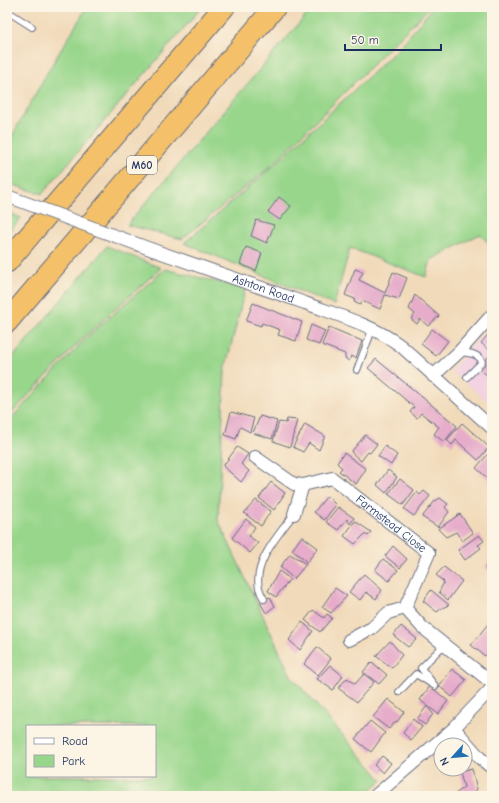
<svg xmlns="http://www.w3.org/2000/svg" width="499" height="803" viewBox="0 0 499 803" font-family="'Comic Neue',sans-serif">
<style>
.built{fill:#f2cfe1}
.green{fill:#98d68b;stroke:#5a8274;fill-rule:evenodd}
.building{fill:#e6acca}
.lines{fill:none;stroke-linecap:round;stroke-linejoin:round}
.service-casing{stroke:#666b7e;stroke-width:8}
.minor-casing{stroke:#666b7e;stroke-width:14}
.motorway-casing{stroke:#666b7e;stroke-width:23}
.service{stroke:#fff;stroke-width:6}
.minor{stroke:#fff;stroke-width:12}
.motorway{stroke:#f4c16a;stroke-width:21}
.minor-bridge-casing{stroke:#666b7e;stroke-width:14;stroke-linecap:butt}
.minor-bridge{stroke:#fff;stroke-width:12}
.labels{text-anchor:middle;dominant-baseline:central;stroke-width:3;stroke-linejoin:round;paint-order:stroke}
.shield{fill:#fcf5e5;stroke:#5e6a86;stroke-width:1}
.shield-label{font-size:11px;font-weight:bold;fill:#1b2f5e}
.street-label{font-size:12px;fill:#1b2f5e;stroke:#fcf5e5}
</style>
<rect width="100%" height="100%" fill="#fcf5e5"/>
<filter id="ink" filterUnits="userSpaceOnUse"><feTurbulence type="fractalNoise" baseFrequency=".025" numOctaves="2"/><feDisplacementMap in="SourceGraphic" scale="8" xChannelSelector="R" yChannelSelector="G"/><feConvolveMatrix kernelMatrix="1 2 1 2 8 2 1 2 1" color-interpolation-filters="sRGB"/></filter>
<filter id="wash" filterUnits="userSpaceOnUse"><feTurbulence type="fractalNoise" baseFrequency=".012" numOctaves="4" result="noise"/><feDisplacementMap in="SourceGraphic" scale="16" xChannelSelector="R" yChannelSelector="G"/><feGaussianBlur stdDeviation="0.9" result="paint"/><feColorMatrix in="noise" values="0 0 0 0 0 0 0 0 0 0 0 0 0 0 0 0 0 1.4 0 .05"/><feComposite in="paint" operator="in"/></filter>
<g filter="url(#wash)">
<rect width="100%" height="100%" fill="#f1daba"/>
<!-- built -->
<path class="built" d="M492,322V405L451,371Z"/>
<!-- green -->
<path class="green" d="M87,7H202L42,194L7,183V145L47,73Z
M313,7H430L271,166L182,239L127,225Z
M433,7H492V247L480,234L431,260L426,277L350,248L334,305L184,243L274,165L398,49Z
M7,212L21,218L7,234Z
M107,246L161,268L85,336L7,418V364Z
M165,269L245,289L225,370L218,520L291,676L382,780L363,796H7V423L89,335ZM27,726H155V776H27Z"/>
<g id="blocks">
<!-- building -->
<path class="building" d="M279,197L291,206L280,220L268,212Z
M256,220L274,225L267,243L251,236Z
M246,247L262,253L256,271L240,264Z
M355,269L363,272L359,280L385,293L393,272L407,278L399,299L385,295L380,309L362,301L360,305L354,302L355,299L345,295Z
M415,295L439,316L428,326L420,319L417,324L411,319L415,314L409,309Z
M253,303L302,322L296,341L278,335L280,330L262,323L261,326L246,321Z
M311,325L325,331L319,345L306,340Z
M329,327L362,341L356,358L351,356L349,361L345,358V354L322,345Z
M432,329L448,341L436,356L421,344Z
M492,330V352L481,343Z
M492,353V379L478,368Z
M376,359L457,426L444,442L434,434L439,427L421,413L417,418L410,412L414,407L368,368Z
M231,412L254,418L250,432L240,427L236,439L225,435Z
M260,416L277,421L272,439L253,433Z
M287,419L297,420L290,447L273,441L279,422L286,423Z
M462,423L489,447L478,460L456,440L452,445L447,440Z
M305,424L325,436L319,450L309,443L303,452L293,447Z
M365,435L377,444L370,453L368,452L361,461L351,452Z
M385,446L397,455L391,465L378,456Z
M237,447L248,454L241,464L249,471L241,482L223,466Z
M344,453L366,469L356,484L339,471L342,468L337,463Z
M487,455L491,457L492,455V482L476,468Z
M388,470L397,477L386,493L377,485Z
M400,479L414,490L403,505L388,494Z
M271,482L285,493L274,510L259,498Z
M424,491L430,496L414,516L404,509L417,492L420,495Z
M327,496L336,505L324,520L314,512Z
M440,498L448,504L445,507L449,512L438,527L422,517L435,501Z
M256,500L271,511L261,526L244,513Z
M338,507L354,518L350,524L347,519L338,530L326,522Z
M460,514L473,533L462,541L456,532L446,537L438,529Z
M246,519L255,527L249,536L258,543L250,553L232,538Z
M355,521L371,532L368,536L365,534L355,544L344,536Z
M479,535L484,541L478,545L481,548L465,560L458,550Z
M302,536L318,548L307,562L292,550Z
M393,546L407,559L400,568L385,556Z
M290,554L306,564L294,579L280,567Z
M492,556V572L485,568Z
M383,559L398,570L389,581L375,570Z
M444,567L462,581L448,600L439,592L444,582L436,575Z
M279,571L290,579L276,597L268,591Z
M364,574L382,590L376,599L366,592L360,600L349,592Z
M335,588L347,596L331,613L322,607Z
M431,590L449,605L442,608L437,612L423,601Z
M270,597L275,606L266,613L260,602Z
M313,610L324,618L327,614L332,618L320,632L305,620Z
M492,619V647L485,656L471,645Z
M302,622L313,631L300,650L289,640Z
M401,626L417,639L408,647L393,635Z
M390,641L402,655L392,668L376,656Z
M317,647L331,659L318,675L304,664Z
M372,662L387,675L379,684L363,672Z
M330,665L343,676L333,690L317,679Z
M452,669L466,680L452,697L439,686Z
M364,674L374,682L357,702L338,688L347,678L355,684Z
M430,686L448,701L438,714L420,700Z
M388,699L404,712L397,722L396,721L389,729L373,717Z
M427,706L433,714L425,725L417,719Z
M413,719L422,727L411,740L403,733Z
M370,721L385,733L371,752L355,739Z
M382,756L391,763L383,773L374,765Z
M472,769L477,789L473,794L476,796H453L464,787L460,772Z"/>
</g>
</g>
<g filter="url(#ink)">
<use href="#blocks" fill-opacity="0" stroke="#666b7e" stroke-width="1"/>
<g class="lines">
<defs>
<path id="service" d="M7,11L32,27
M459,352C467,353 479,353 482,362L467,377
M357,370L372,330
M264,599C262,596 260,592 259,588C253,562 280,533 294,514
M399,692L416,674L435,686L421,668L444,645"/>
<g id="minor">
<path id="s1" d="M153,250C203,267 254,285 305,303C337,315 373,325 401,346L492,428"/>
<path d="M433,376L459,352L492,315"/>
<path d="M255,457L294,484L303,485"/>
<path id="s2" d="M294,514L303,485L332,478L429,553L405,608L422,627L492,683"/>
<path d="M349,640L372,628L388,613L405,608"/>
<path d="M454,728L480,758L492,768"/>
<path d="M375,796L454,728L492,688"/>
</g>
<path id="motorway" d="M7,262L224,7
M7,322L275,7"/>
</defs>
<!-- service casing -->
<use href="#service" class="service-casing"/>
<!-- minor casing -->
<use href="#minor" class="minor-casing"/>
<!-- motorway casing -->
<use href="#motorway" class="motorway-casing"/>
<!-- service -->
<use href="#service" class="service"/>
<!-- minor -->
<use href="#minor" class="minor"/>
<!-- motorway -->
<use href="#motorway" class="motorway"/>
<defs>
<path id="minor-bridge" d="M7,196L153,250"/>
</defs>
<!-- minor-bridge casing -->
<use href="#minor-bridge" class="minor-bridge-casing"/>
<!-- minor-bridge -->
<use href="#minor-bridge" class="minor-bridge"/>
</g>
</g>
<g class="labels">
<!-- shield labels -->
<rect class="shield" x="127" y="156" width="30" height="18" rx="3"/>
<g class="shield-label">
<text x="142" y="165">M60</text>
</g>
<!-- street labels -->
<g class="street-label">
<text stroke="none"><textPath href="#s1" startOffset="117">Ashton Road</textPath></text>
<text stroke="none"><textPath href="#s2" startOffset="135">Farmstead Close</textPath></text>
</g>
</g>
<!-- margin -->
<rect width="499" height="803" fill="none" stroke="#fcf5e5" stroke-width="24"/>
<!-- legend -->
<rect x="26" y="725" width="130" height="52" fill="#fcf5e5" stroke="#a2a6af"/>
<rect x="34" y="738" width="20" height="6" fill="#ffffff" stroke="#a2a6af"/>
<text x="62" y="745" font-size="12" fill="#1b2f5e">Road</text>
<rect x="34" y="755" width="20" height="12" fill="#98d68b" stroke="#a2a6af"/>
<text x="62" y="765" font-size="12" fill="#1b2f5e">Park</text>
<!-- north arrow -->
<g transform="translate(453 757) rotate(243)"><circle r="19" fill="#fcf5e5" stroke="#a2a6af"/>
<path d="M0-3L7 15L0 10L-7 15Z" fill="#1f6fb2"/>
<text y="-6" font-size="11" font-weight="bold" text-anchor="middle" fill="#1b2f5e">N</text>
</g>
<!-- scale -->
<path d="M345 44v6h96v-6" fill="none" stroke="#1b2f5e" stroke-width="2"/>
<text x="351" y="44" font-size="12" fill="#1b2f5e" stroke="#fcf5e5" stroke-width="3" paint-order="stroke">50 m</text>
</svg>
